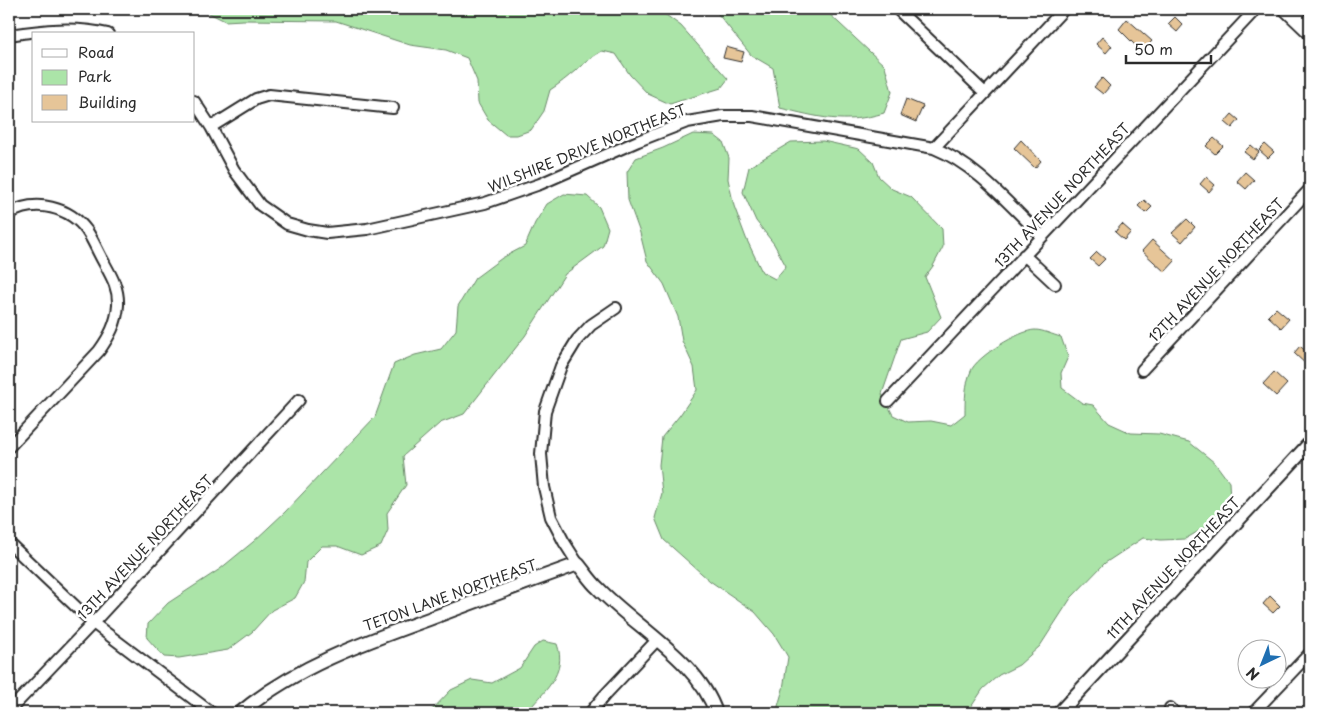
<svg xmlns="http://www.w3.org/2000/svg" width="1319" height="722" viewBox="0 0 1319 722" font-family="'Playpen Sans',sans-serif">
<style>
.green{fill:#abe4a8;stroke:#6b886a}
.building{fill:#e6c598;stroke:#2b2b2b}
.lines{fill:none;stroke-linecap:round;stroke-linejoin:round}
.minor-casing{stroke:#2b2b2b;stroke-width:14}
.tertiary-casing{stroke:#2b2b2b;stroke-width:16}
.secondary-casing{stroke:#2b2b2b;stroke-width:19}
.minor{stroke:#fff;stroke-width:10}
.tertiary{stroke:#fff;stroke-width:12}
.secondary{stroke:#fff;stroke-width:15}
.labels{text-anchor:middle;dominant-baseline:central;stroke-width:5;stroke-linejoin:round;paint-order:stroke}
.street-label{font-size:14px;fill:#2b2b2b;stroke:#fff}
</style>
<rect width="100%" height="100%" fill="#fff"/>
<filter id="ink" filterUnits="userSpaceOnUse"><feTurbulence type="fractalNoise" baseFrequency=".02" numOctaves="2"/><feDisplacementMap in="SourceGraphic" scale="10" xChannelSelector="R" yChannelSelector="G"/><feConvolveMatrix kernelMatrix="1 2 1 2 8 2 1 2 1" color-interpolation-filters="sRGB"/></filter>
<g filter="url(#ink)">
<!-- green -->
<path class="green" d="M201,9H651L653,11L666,15L681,26L728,79L721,88L670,104L648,94L630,75L616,54L602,51C583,62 569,78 550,90L544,111L531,130L517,135H506L488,120L478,103L477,81L467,58L446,50L410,45L336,21L243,20L225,21Z
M714,9H824L885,66L892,92L884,113C844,125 818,117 780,108L773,68L751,55Z
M693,134L714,135L723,142L729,158L728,179L734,206L746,238L762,272L775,279L786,266L774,244L756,221L743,192L749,167L791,142L823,141L859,149L873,162L879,177L892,189L911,197L942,229L943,247L933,266L925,277L941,317L927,332L901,339L882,394L893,415L908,422L931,421L951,425L965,414C965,400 965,384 971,371C976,357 1020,330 1035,330C1043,330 1053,335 1061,337L1068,357L1061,373L1062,388L1082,403L1093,405L1109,423L1131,433L1159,434L1189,442L1215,463L1229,482L1230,500L1213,523L1185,539L1161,540L1143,538L1105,563L1071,598L1040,646L1019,665L999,675L983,689L967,713H776L783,689L788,657L774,634L755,612L710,581L664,540L655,518L662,493L659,465L662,437L680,415L697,390L694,367L682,341L678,317L664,284L647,261L640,233L628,200L627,172L636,158L663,148Z
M564,194L587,196L599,207L608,228L603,246L565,274L525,336L464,414L440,423L403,456L406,485L387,513L388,530L381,546L361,555L337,546H322L306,562L304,582L295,598L272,610L252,632L228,650L179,658L164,657L147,638L148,624L168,603L220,569L253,542L285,512L375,417L394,364L415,355L441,349L456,330L458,306L475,278L502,258L525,246L535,223L547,204Z
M543,641L557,644C568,674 543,692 526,713H429L451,690L472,680L492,683L520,668L534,647Z"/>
<!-- building -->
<path class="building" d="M1175,17L1183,25L1177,32L1168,24Z
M1127,19L1152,41L1142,52L1119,29Z
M1102,37L1112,46L1106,53L1096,44Z
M726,47L744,52L741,62L723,58Z
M1102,78L1110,86L1103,94L1094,87Z
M906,99L923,106L916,122L900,115Z
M1232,114L1239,120L1232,128L1225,122Z
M1214,138L1223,146L1215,154L1206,146Z
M1021,140L1041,161L1035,168L1014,148Z
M1265,144L1274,152L1268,158L1259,150Z
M1251,145L1259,152L1253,159L1244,152Z
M1245,172L1254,180L1246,189L1237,181Z
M1206,177L1215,185L1209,192L1200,184Z
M1144,200L1152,207L1146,213L1138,206Z
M1187,219L1195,227L1182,242L1172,233Z
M1122,224L1131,232L1124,240L1115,232Z
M1152,240L1175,261L1165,272L1142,251Z
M1097,252L1105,259L1098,266L1090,259Z
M1276,308L1289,319L1281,328L1268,316Z
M1300,346L1310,355V368L1294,353Z
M1274,372L1287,384L1276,396L1263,384Z
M1270,596L1280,606L1273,613L1263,604Z"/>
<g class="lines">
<defs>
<path id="minor" d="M897,9L985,93
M9,35C42,30 75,26 108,34
M194,101L211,127L234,170L260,205L287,224L308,230L327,233L367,229L485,203L540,184L638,141L687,122L723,116H752L934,148C978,166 1008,204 1042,236
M211,127L256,99L269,95L393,108
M934,148L1064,9
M9,214C35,198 70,207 87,231C93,240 97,250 102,259C110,274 119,287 118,305C117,323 109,337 99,351L9,447
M1024,255L1055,284
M1142,370L1310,189
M888,401L1256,9
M9,543L93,623L212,713
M578,564L564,542L551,517L544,487L541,454L545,411L561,366L577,340L591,325L616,308
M1170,708L1175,713
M9,711L93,623L299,400
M590,713L604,696L657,640
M1253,713L1310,653"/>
<path id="tertiary" d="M240,713C295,667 362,643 429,619C479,600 528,582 578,564C585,572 590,581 598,588C635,627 699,661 716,713
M1059,713L1310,443"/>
<path id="secondary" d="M1287,9L1310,31"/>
</defs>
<!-- minor casing -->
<use href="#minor" class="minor-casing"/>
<!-- tertiary casing -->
<use href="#tertiary" class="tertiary-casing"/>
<!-- secondary casing -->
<use href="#secondary" class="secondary-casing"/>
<!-- minor -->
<use href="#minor" class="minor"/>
<!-- tertiary -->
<use href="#tertiary" class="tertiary"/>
<!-- secondary -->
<use href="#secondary" class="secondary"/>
</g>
</g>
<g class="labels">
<!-- street labels -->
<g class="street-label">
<text transform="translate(587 148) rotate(-22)">WILSHIRE DRIVE NORTHEAST</text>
<text transform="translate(1062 195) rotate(-47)">13TH AVENUE NORTHEAST</text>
<text transform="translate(1216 270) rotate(-47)">12TH AVENUE NORTHEAST</text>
<text transform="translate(145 547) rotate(-47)">13TH AVENUE NORTHEAST</text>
<text transform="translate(1173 568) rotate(-47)">11TH AVENUE NORTHEAST</text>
<text transform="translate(450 595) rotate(-20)">TETON LANE NORTHEAST</text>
</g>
</g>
<!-- margin -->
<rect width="1319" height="722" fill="none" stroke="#fff" stroke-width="30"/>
<rect x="15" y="15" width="1289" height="692" fill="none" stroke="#2b2b2b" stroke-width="2" filter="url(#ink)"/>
<!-- legend -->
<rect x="32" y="32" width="162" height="90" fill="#ffffff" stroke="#aaaaaa"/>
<rect x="42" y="49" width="25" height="8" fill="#ffffff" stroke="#aaaaaa"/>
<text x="78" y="58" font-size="15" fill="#2b2b2b">Road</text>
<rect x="42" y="70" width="25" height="15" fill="#abe4a8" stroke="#aaaaaa"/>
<text x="78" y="82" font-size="15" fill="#2b2b2b">Park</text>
<rect x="42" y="95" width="25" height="15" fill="#e6c598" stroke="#aaaaaa"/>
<text x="78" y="108" font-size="15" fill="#2b2b2b">Building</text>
<!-- north arrow -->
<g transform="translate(1262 664) rotate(223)"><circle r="24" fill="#ffffff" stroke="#aaaaaa"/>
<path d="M0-4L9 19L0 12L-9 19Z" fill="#1f6fb2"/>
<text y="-8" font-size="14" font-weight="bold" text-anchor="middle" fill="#2b2b2b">N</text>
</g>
<!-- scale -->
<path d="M1126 55v8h85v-8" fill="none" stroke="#2b2b2b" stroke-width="2.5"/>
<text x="1134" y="55" font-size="15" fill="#2b2b2b" stroke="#ffffff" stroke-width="4" paint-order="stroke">50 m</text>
</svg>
